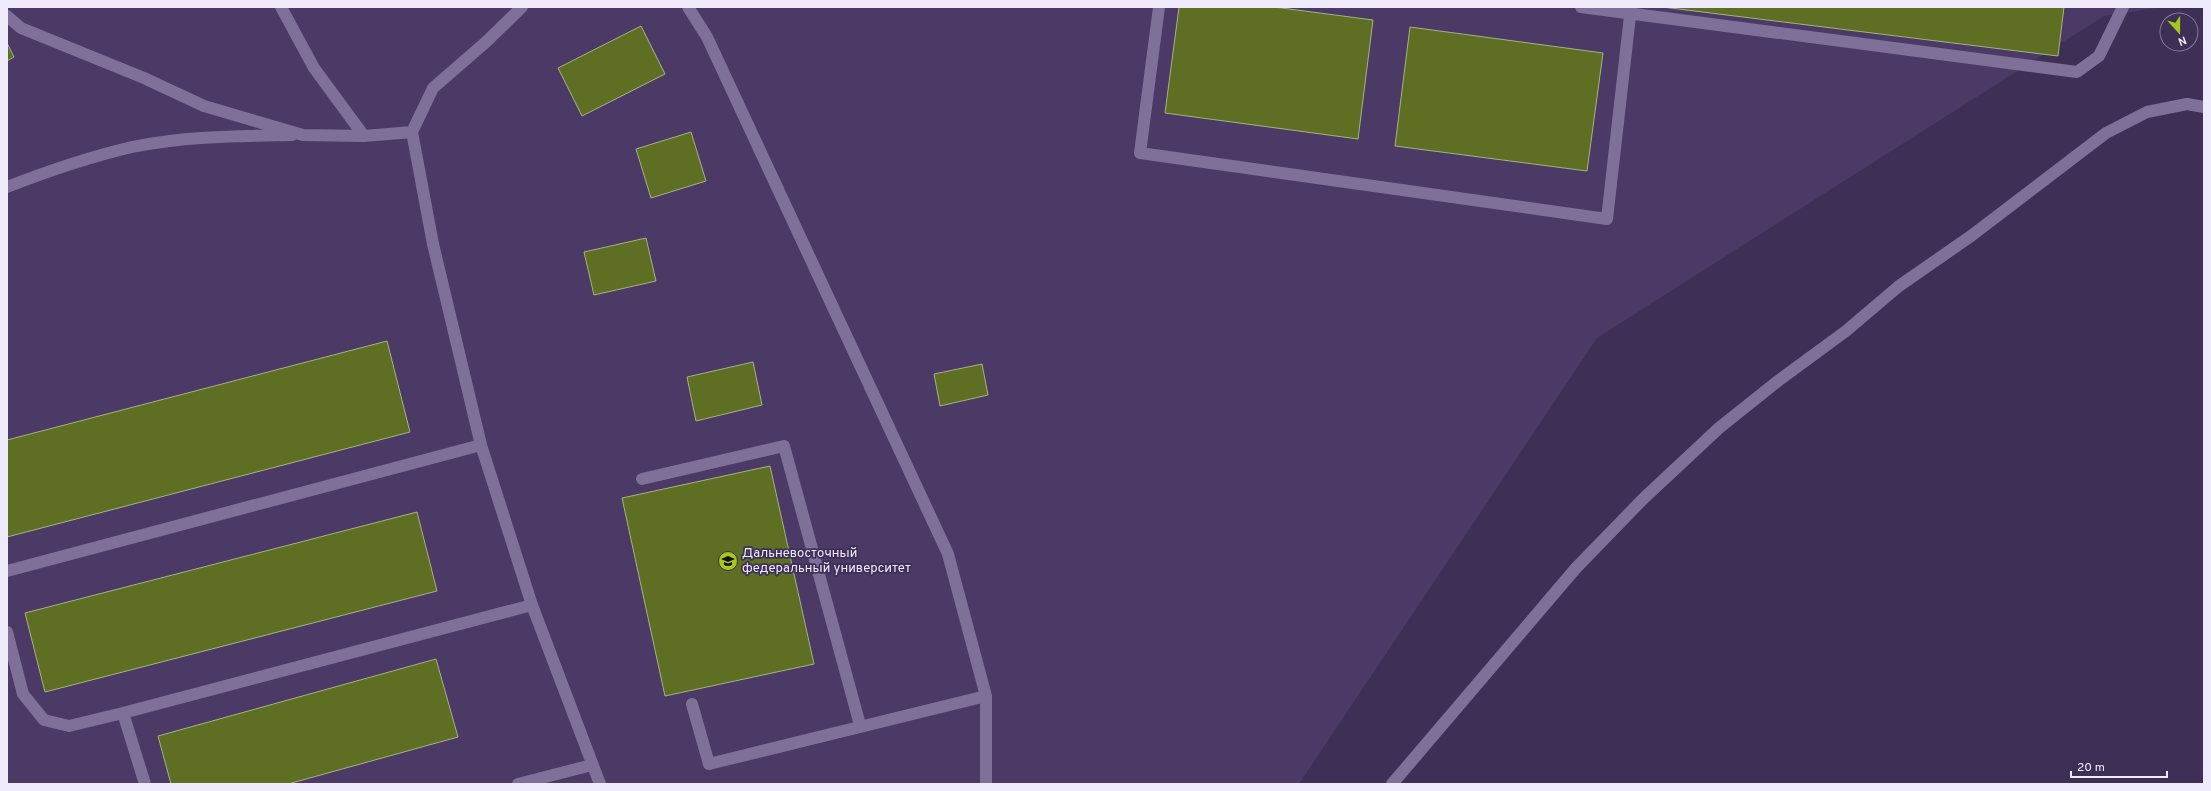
<svg xmlns="http://www.w3.org/2000/svg" width="2211" height="791" viewBox="0 0 2211 791" font-family="Overpass,sans-serif">
<style>
.built{fill:#4b3a65}
.building{fill:#5e6e22;stroke:#a6b384}
.lines{fill:none;stroke-linecap:round;stroke-linejoin:round}
.minor{stroke:#7f709a;stroke-width:12}
.labels{text-anchor:middle;dominant-baseline:central;stroke-width:3.5;stroke-linejoin:round;paint-order:stroke}
.poi-label{font-size:13px;fill:#f0eafd;stroke:#3d2f55;text-anchor:start}
</style>
<rect width="100%" height="100%" fill="#3d2f55"/>
<!-- built -->
<path class="built" d="M7,7H2163L2104,16L1597,338L1299,784H7Z"/>
<!-- building -->
<path class="building" d="M1179,7H1274L1373,20L1358,139L1165,113Z
M1662,7H2064L2058,56Z
M641,26L665,74L582,116L558,68Z
M1410,27L1603,53L1587,171L1395,146Z
M7,43L14,57L7,61Z
M691,132L706,181L651,198L636,149Z
M646,238L656,281L594,295L584,252Z
M387,341L410,432L7,537V440Z
M753,362L762,405L696,421L687,377Z
M982,364L988,395L940,406L934,374Z
M770,466L814,664L665,696L622,498Z
M417,512L437,591L45,692L25,613Z
M436,659L458,737L288,784H171L158,736Z"/>
<g class="lines">
<!-- minor -->
<path class="minor" d="M281,7L314,68L364,136
M522,7L486,42L433,88L412,132L433,244L481,445L532,605L600,784
M688,7L707,37L948,554L986,696V784
M1159,7L1140,153L1607,219L1631,7
M1581,7L2077,72L2099,56L2123,7
M7,16L21,28L144,78L204,106L303,135L364,136L412,132
M7,187C48,171 89,157 132,147C184,136 239,136 292,135
M642,479L784,446L860,725
M7,571L481,445
M7,632L23,694L44,720L69,726L123,713L145,784
M692,704L709,764L986,696
M123,713L532,605
M518,784L592,765
M1392,784L1576,568L1643,499L1719,428L1778,381L1846,331L1899,286L1971,236L2106,133L2147,112L2187,104L2204,107"/>
</g>
<!-- icons -->
<defs>
<symbol id="university-disc" viewBox="-11 -11 22 22"><circle r="9.5" fill="#a8c71b" stroke="#3d2f55"/><path d="M0-5L7-2L0 1L-7-2ZM-4 1L0 2.5L4 1V4Q0 6-4 4Z" fill="#111"/></symbol>
</defs>
<g fill-rule="evenodd">
<use href="#university-disc" x="717" y="550" width="22" height="22"/>
</g>
<g class="labels">
<!-- poi labels -->
<g class="poi-label">
<text x="742" y="554">Дальневосточный<tspan x="742" dy="15">федеральный университет</tspan></text>
</g>
</g>
<!-- border -->
<rect width="2211" height="791" fill="none" stroke="#f0eafd" stroke-width="16"/>
<!-- north arrow -->
<g transform="translate(2179 32) rotate(159)"><circle r="19" fill="#3d2f55" stroke="#857a98"/>
<path d="M0-3L7 15L0 10L-7 15Z" fill="#a8c71b"/>
<text y="-6" font-size="11" font-weight="bold" text-anchor="middle" fill="#f0eafd">N</text>
</g>
<!-- scale -->
<path d="M2071 771v6h96v-6" fill="none" stroke="#f0eafd" stroke-width="2"/>
<text x="2077" y="771" font-size="12" fill="#f0eafd" stroke="#3d2f55" stroke-width="3" paint-order="stroke">20 m</text>
</svg>
